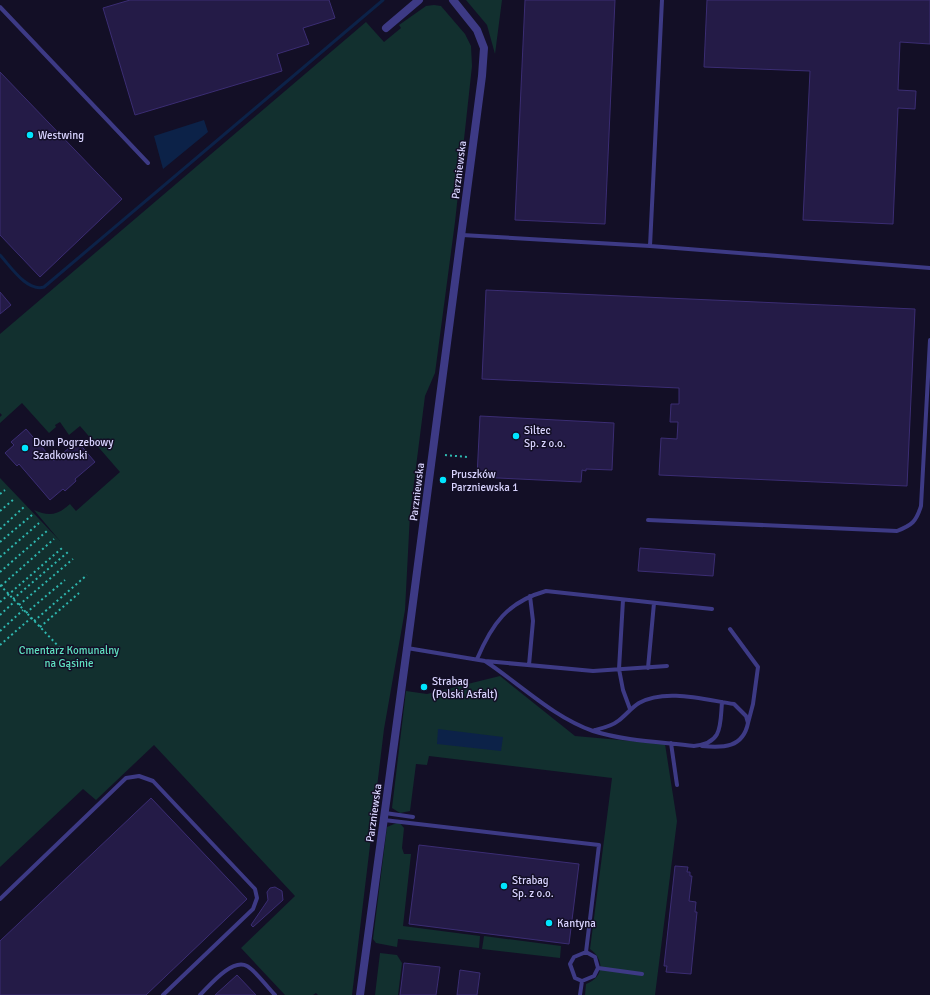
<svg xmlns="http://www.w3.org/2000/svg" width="930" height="995" viewBox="0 0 930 995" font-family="Signika,sans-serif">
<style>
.green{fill:#12302f}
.water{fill:#0c2248}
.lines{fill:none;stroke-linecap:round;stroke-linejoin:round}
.stream{stroke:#0c2248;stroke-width:3}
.building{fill:#241b47;stroke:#3b2d73}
.path{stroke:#2fb8b0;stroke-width:2;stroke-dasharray:2 3;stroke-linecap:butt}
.service{stroke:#3d3a85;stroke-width:4}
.minor{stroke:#3d3a85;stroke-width:8}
.poi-dot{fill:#00e5ff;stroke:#130f26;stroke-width:1.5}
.labels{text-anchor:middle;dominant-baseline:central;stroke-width:3;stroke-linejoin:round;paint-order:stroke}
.poi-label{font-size:11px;fill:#d9d4ff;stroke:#130f26;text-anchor:start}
.street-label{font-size:11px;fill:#d9d4ff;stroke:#130f26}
.park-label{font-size:11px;fill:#5fe0c0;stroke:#130f26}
</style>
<rect width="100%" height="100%" fill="#130f26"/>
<!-- green -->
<path class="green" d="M466,0H502L495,54L487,25Z
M434,5L441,6L465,34L471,46L472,66L455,222L435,373L425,396L410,514L405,610L384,729L352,995H318L316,993L313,995H285L241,948L295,896L154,745L96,800L83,789L0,867V478L60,541L34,510C49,517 58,515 70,504L76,511L120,472L80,426L69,435L60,422L55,425L56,427L49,433L22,403L0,423V417L2,415L0,413V334L366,22L384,42L401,28L399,25L426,6Z
M500,676L575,736L665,744L677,821L655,995H585L586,984C604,977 605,960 590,949L612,778L429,756L427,765L416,764L410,811L400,813L392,808L406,691L427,694Z
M399,822L404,828L402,848L404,854H411L403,926L480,936L479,948L398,939L397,947L376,943L373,939L387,827Z
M484,936L561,946L560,958L482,949Z
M380,953L397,955L402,963L398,995H375Z"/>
<!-- water -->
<path class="water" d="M204,120L208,132L163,169L154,136Z
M438,729L503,737L501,751L437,744Z"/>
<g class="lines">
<!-- stream -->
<path class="stream" d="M0,255C11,267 27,292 44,287L383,0"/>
</g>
<!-- building -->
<path class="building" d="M130,0H329L335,18L303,28L309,44L277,54L282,71L135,115L103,8Z
M525,0H615L605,224L515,220Z
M707,0H930V44L900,42L898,90L916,91L915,109L898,108L893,224L803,220L810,71L704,67Z
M0,72L122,199L40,277L0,235Z
M486,290L915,309L907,486L659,475L661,438L677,439L678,422H670L671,404H679V388L482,379Z
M0,292L11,305L0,314Z
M480,416L614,423L612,470L586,469V471L582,470L581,482L477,477Z
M26,429L54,461L77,441L95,462L75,479L76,481L65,491L63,489L50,500L19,464L17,466L5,453L14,445L11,442Z
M640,548L715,554L713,576L638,571Z
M151,798L247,899L146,995H0V941Z
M419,845L579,864L569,944L409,924Z
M675,866L688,867L687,872H690V876H692L689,901L696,902L695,912H697L691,974L666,972L667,966H664Z
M275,887L282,891L283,900L253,927L251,925L268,900L267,892L270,888Z
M404,963L440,967L436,995H400Z
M460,970L480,973L477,995H457Z
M237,975L256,995H215Z"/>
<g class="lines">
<!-- path -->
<path class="path" d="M445,455L467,457
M0,494L5,490
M0,511L14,499
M0,529L24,507
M0,542L32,515
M0,557L39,523
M0,572L47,531
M0,585L62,650
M1,586L54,539
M13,599L68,552
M0,602L62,548
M19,605L73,559
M26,613L65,580
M0,615L15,601
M34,621L87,575
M40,627L79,593
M0,631L23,610
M0,645L31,618"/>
<!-- service -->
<path class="service" d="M0,7L148,163
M462,235L650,246L930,268
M650,246L662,0
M648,520L897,531C912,525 916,522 921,506L930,340
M623,600L619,669L623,690L630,709
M730,629L758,667L753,704L748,723
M407,648L485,661L593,671L667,666
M477,659C492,624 507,602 546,591L712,609
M485,661C520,684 553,717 593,731C625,741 661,742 694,746C723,743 720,726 722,702
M529,665L533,621L530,596
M648,668L654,603
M595,730C603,728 612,726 618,721C626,715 631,708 639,703C665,688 706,700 734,704L746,716L748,723C743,748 723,748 702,746
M671,743L677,785
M385,813L413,817
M384,820L599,845L586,952L574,957L570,964L575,978L582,981L580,995
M0,899L126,778L139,776L153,781L255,889L257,898L253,909L163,995
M598,968L642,974
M582,981L594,976L598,968L595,957L586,952
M200,995C210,985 232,958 247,966C255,970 267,987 275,995"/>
<!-- minor -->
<path class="minor" d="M386,28L419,0
M360,995L407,648L482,76L484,48L477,30L453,0"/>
</g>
<!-- markers -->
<g class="poi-dot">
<circle cx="30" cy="135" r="4"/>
<circle cx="516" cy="436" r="4"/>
<circle cx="25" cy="448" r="4"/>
<circle cx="443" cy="480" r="4"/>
<circle cx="424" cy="687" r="4"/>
<circle cx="504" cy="886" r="4"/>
<circle cx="549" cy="923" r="4"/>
</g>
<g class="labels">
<!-- poi labels -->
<g class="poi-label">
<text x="38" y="135">Westwing</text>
<text x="524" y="430">Siltec<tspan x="524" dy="13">Sp. z o.o.</tspan></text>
<text x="33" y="442">Dom Pogrzebowy<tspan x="33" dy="13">Szadkowski</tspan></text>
<text x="451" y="474">Pruszków<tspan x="451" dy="13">Parzniewska 1</tspan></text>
<text x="432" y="681">Strabag<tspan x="432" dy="13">(Polski Asfalt)</tspan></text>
<text x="512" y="880">Strabag<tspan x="512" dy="13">Sp. z o.o.</tspan></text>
<text x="557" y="923">Kantyna</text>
</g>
<!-- street labels -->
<g class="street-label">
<text transform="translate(459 170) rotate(-83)">Parzniewska</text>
<text transform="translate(417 492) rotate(-83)">Parzniewska</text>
<text transform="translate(374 813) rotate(-82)">Parzniewska</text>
</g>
<!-- park labels -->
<g class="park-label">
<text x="69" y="650">Cmentarz Komunalny<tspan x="69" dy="13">na Gąsinie</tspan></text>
</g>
</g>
</svg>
